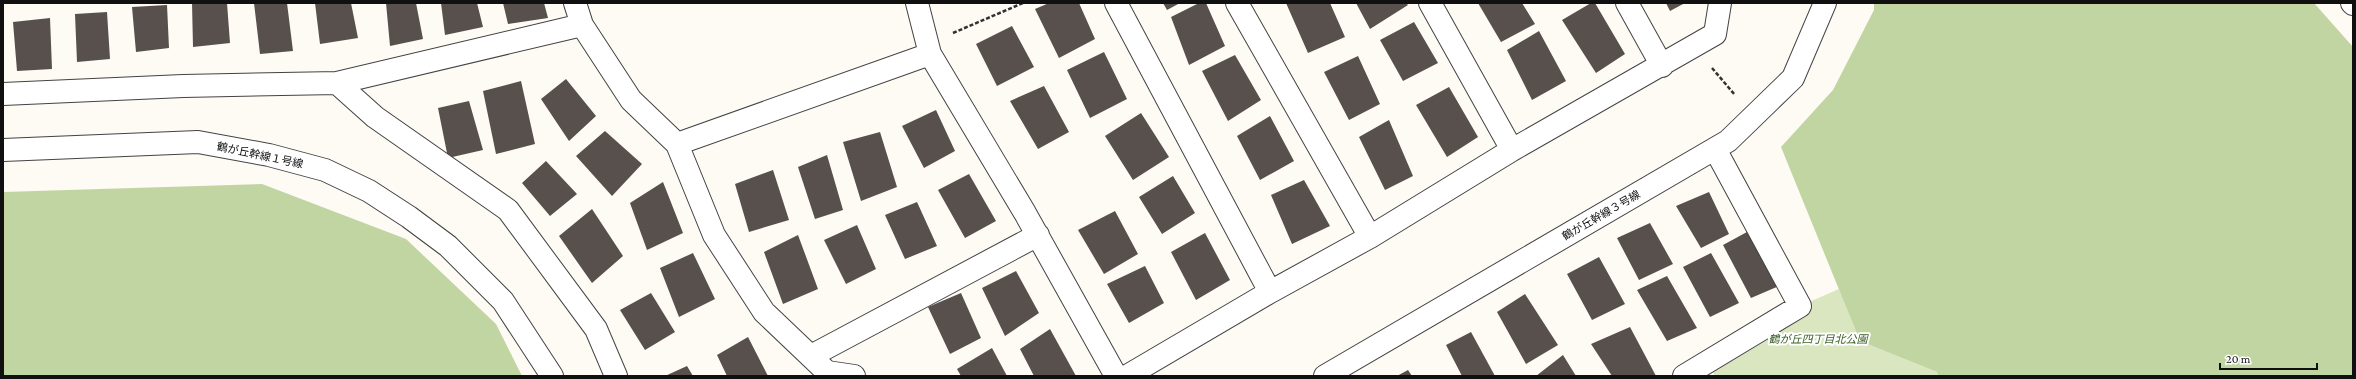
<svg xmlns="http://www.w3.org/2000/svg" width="2356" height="379" viewBox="0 0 2356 379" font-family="'Crimson Pro','Noto Sans JP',serif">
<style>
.green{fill:#d9e6c0}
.forest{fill:#c0d5a1}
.building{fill:#57504d}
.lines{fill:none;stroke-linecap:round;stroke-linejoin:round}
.minor-casing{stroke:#434343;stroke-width:24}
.path{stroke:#323232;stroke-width:2.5;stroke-dasharray:4 2;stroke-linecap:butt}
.minor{stroke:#fff;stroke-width:22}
.labels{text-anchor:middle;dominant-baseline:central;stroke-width:4;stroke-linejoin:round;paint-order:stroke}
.street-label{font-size:11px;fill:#101010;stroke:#fff}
.park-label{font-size:11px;font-style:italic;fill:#3b6126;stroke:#fff}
</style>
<rect width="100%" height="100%" fill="#fefaf4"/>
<!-- green -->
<path class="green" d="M1839,289L1860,341L1937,372L1938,376H1715L1707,362L1800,306Z"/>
<!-- forest -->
<path class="forest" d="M1874,3H2314L2353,47V376H1938L1937,372L1860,341L1781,147L1833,90L1874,10Z
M262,184L406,239L496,324L522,376H3V192Z"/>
<!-- building -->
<path class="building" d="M192,3H227L230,43L193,47Z
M254,3H287L293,51L260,54Z
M315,3H351L358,38L320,44Z
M386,3H416L423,39L390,46Z
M441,3H477L483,27L445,35Z
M503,3H544L548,18L508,24Z
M1049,3H1079L1095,39L1059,58L1035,9Z
M1163,3H1180L1167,10Z
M1199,3H1206L1225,46L1189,65L1171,17Z
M1286,3H1330L1345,37L1308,53Z
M1356,3H1406L1408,5L1370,29Z
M1478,3H1522L1535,24L1501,42Z
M1591,3H1595L1625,54L1596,73L1562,20Z
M1666,3H1685L1670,11Z
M167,5L169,48L136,52L132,7Z
M107,12L110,59L77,62L75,14Z
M50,18L52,69L17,71L13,22Z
M1414,22L1438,63L1403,81L1380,40Z
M1012,26L1034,67L997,86L976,44Z
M1539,31L1566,81L1532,100L1507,50Z
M1104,52L1127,99L1090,118L1067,70Z
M1235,55L1261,100L1228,121L1202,71Z
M1358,56L1380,104L1349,120L1324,72Z
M566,79L596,116L569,141L541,99Z
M521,81L535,144L496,154L483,91Z
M1044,86L1069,132L1038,149L1010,101Z
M1449,87L1478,137L1447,157L1416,105Z
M469,101L483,150L448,158L438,108Z
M936,110L955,151L924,168L902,126Z
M1141,113L1169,157L1133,180L1105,136Z
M1270,116L1294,161L1260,180L1237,136Z
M1389,120L1413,176L1385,190L1359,137Z
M605,131L642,164L612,196L576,156Z
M880,132L897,187L861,201L843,142Z
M827,155L843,210L815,219L798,167Z
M546,161L577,194L550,216L522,183Z
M773,170L789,220L749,232L735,184Z
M969,174L996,221L965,238L938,190Z
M1173,176L1195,213L1162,234L1139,197Z
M1304,180L1330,226L1292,244L1271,195Z
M663,182L683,233L647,250L630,203Z
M1709,192L1729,234L1701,248L1676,206Z
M917,202L937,246L905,259L885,215Z
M592,209L623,256L592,283L559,236Z
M1115,211L1138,254L1104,274L1078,230Z
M1650,223L1673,264L1639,280L1617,238Z
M857,225L876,269L846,284L824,240Z
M1747,232L1779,286L1751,298L1723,245Z
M1205,233L1230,280L1196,300L1171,252Z
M798,235L818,289L783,304L764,252Z
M693,253L715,299L679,317L660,268Z
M1711,253L1739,303L1710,317L1683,267Z
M1599,257L1625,304L1592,320L1567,274Z
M1145,266L1164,303L1129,323L1107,284Z
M1016,271L1039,313L1005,336L982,288Z
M1667,276L1697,328L1667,341L1637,290Z
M651,293L675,332L645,350L620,310Z
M961,293L981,338L950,354L928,307Z
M1525,294L1558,345L1526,364L1497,312Z
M1630,327L1656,376H1612L1591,344Z
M1050,329L1076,376H1034L1020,349Z
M1471,332L1495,376H1462L1446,345Z
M748,337L768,376H727L717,355Z
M992,348L1007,376H961L957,369Z
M1563,355L1576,376H1536Z
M687,366L693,376H665Z
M1408,370L1412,376H1397Z"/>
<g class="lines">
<defs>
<path id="minor" d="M575,3L582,25L631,100L677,144L714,235L764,312L827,372L854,376
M917,3L930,54L1025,213L1116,376
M1116,3L1270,292
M1237,3L1370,237
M1430,3L1512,150
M1627,3L1662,66
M2352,3L2353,4
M337,83L375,117L508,210L596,329L616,376
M3,94L183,86L337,83L582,25
M677,144L930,54
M3,150L198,142L269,155L325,170L369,191L409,217L448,246L503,301L552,376
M811,356L1038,235
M1127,376L1270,292L1370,237L1512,150L1715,34L1720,3
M1325,376L1728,141L1793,78L1825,3
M1684,376L1800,306L1715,149"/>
</defs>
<!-- minor casing -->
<use href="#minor" class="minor-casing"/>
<!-- path -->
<path class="path" d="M953,33L1023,3
M1712,68L1735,95"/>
<!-- minor -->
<use href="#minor" class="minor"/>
</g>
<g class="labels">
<!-- street labels -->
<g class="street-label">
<text transform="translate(260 155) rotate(12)">鶴が丘幹線１号線</text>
<text transform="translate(1601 215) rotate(-30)">鶴が丘幹線３号線</text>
</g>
<!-- park labels -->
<g class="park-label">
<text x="1818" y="339">鶴が丘四丁目北公園</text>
</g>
</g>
<!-- border -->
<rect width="2356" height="379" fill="none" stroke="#101010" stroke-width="8"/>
<!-- scale -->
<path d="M2220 363v6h97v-6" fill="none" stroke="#101010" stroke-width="2"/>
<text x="2226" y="363" font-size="12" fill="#101010" stroke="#ffffff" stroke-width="3" paint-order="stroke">20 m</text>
</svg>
